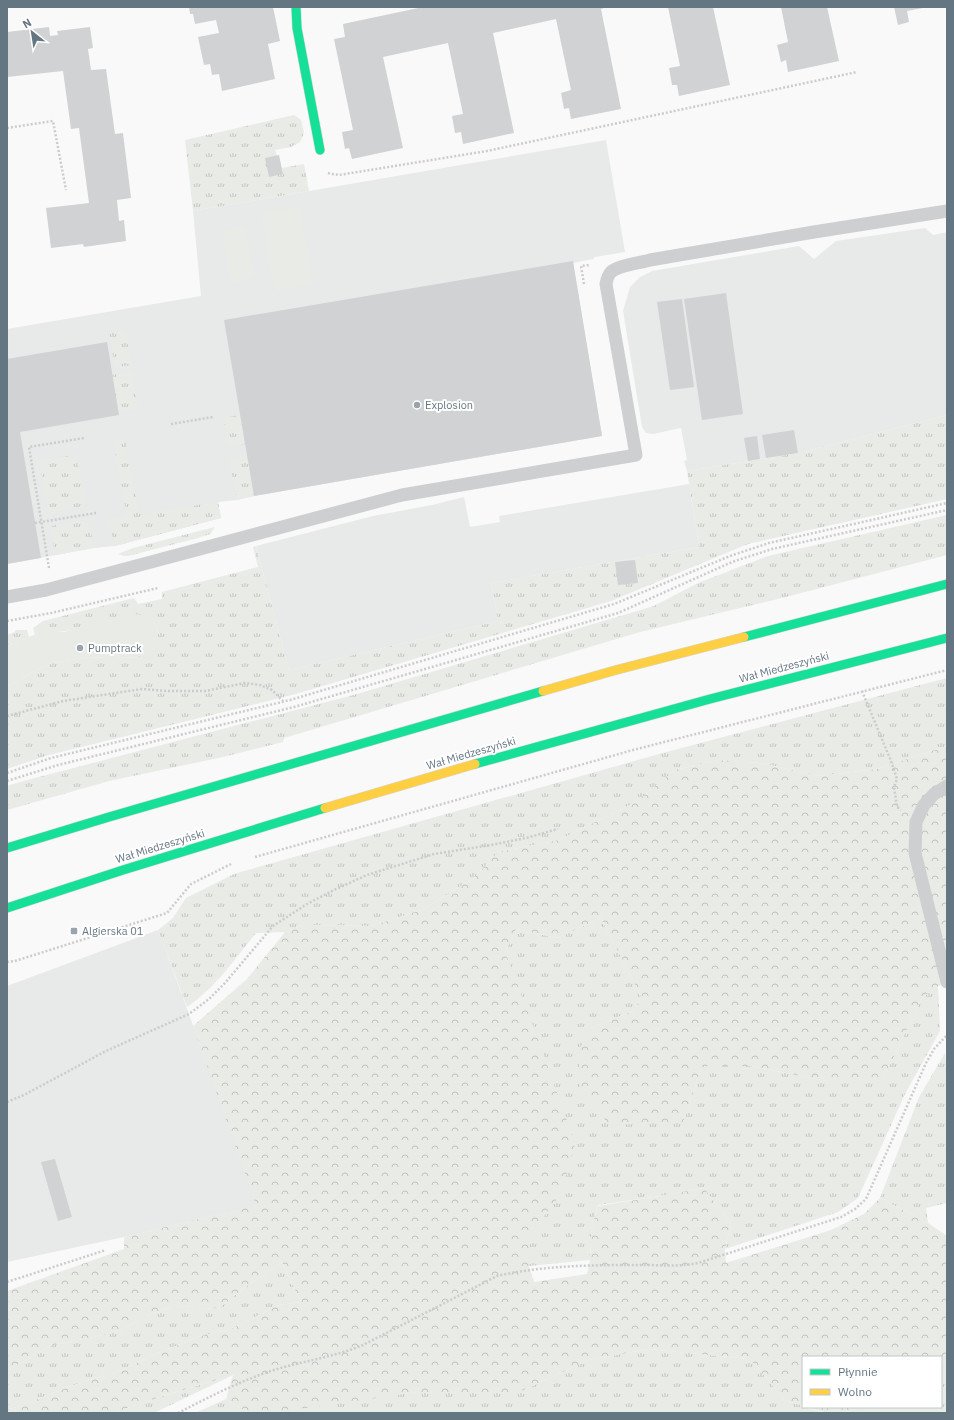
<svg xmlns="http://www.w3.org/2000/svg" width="954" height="1420" viewBox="0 0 954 1420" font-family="'IBM Plex Sans',sans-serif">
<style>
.built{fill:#e8e9e9}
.grass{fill:url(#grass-tufts)}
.forest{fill:url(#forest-crowns)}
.garden{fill:#e8ebe6}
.building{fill:#d0d2d3}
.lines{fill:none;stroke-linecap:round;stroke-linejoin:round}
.fast-casing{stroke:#d5d6d7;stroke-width:10}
.slow-casing{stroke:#d5d6d7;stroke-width:10}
.path{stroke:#cbcccd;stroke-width:2.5;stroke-dasharray:2 2;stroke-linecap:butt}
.lane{stroke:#cecfd0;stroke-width:13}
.fast{stroke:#16e098;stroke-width:9}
.slow{stroke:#ffcf43;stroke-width:9}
.poi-dot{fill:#99a4ac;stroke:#fff;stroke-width:1.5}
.labels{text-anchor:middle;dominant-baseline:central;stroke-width:4;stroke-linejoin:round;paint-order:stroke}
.poi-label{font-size:11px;fill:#657683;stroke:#fff;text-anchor:start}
.street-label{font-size:11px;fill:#657683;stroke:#fff}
</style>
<defs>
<pattern id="grass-tufts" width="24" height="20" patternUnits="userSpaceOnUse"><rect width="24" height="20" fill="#e8ebe6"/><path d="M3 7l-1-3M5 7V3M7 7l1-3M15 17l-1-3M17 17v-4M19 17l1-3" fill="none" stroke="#c0c3c0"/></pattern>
<pattern id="forest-crowns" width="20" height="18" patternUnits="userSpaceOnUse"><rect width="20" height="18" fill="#e8ebe6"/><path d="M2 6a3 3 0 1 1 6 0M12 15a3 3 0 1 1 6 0" fill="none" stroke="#c0c3c0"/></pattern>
</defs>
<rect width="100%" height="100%" fill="#f9f9f9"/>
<!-- built -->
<path class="built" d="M606,140L625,252L595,257L593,259L573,263L602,436L254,496L237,500L218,502L221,518L115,546L94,548L7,564V329L201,296L193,211Z
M925,228L933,235L947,232V415L798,453L687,471L684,461L687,460L681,428L653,434L646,433L642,427L623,311L630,287L640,277L652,271L799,246L814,259L836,241Z
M689,484L699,547L491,583L498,621L289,670L256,546L373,516L432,505L464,497L470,527L500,522L499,516Z
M158,930L189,1014L257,1205L124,1237L7,1262V986Z"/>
<!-- grass -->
<path class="grass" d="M294,115L301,120L304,133L300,142L291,147L275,150L283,174L282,168L304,164L309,191L193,211L185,140Z
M125,330L132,365L115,367L109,333Z
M132,372L138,409L118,412L112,375Z
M240,415L245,444L228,447L223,418Z
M947,415V499L748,544L611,601L292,695L49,755L7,769V686C23,680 37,667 54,663C71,659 95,657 112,657C123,657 133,659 143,655C151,652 157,642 158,633C158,629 156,626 153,622C124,625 94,627 65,631C54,633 45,631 35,635L33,628L43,621L134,598L138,604L162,599V592L258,567L253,547L256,546L289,670L498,621L491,583L699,547L687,471L798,453Z
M125,439L139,514L218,502L221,518L115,546L108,520L127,516L113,441Z
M69,456L77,462L85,500L79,507L49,514L39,460Z
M247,456L254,496L237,500L229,459Z
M947,515V555L778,599L640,632L284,738L283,742L223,757L109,781L7,810V786L20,782L357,694L654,606L698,583L768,556Z
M82,521L89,523L94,548L55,555L51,526Z
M215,527L210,534L198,538L128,556H124L118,554L133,548Z
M15,630H27L29,637L7,646V635L15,632Z
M947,678V746L877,769L819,776L761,763L717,760L675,770L636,802L559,840L498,852L474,878L424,909L372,926L303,925L285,932L256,933C235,959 215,988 187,1007L158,930L173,918L186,898L234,874L659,754Z
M601,918L641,996L635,1010L591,1028L683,1122L702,1066H750L826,1081L884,1077L922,998L938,986L940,1031L905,1094L858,1198L838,1212L725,1249L731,1224L704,1188L660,1196L598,1205L592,1226L590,1260L529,1266V1234L561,1194L505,952L516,929L557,938Z
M945,1053L947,1077V1203L926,1208L928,1223L880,1198L919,1097Z
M282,1262L301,1302L279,1305L231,1329L201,1336L163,1351L121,1370L82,1382L14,1408L7,1409V1369L21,1363L36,1354L53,1345L109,1334L127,1327L143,1317L164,1309L185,1306L204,1309L219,1308L252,1282L267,1273Z
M648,1349L750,1359L785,1400L803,1406V1407L825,1413H195L226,1399L249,1413L417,1392H519L589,1360Z
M947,1364V1413H843L862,1407H941V1368Z
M233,1375L154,1413H113L163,1396Z"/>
<!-- forest -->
<path class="forest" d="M947,746V985L938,986L922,998L884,1077L870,1082L826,1081L750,1066H702L683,1122L609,1125L580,1087L579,1050L591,1028L635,1010L641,996L601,918L557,938L516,929L505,952L533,1025L575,1144L561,1194L530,1234L529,1266L534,1282L587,1274L590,1260L592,1226L598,1206L660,1196L704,1188L731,1224L725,1249L726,1263L831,1230L864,1214L880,1198L928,1223L947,1236V1364L941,1368V1357H803V1406L785,1400L750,1359L648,1349L589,1360L519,1392H417L317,1407L249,1413L226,1399L233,1375L163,1396L113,1413H7V1409L14,1408L82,1382L121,1370L163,1351L201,1336L231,1329L279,1305L301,1302L282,1262L267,1273L252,1282L219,1308L204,1309L185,1306L164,1309L143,1317L127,1327L109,1334L53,1345L36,1354L21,1363L7,1369V1291L124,1249V1237L256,1205L193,1026L247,979L285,932L303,925L372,926L424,909L474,878L498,852L559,840L636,802L675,770L717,760L761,763L819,776L877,769Z
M807,1407H862C838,1415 831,1415 807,1407Z"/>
<!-- garden -->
<path class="garden" d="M300,206L313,284L274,291L261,213Z
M245,226L254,279L231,283L222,230Z
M135,614C143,615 149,616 154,623C163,634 156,651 143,655C133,659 123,657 112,657C95,657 71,659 54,663C37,667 23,680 7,686V646L41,632H64Z"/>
<!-- building -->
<path class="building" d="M189,7H273L280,41L268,44L275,79L222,91L219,74L212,75L210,64L204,65L198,37L219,33L216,20L195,24L193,14H190Z
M423,7H607L601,9L621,109L571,119L569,108L564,109L561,93L571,90L556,19L493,33L514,133L463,144L461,132L455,133L452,116L463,114L448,43L383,57L403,148L352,159L349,148L345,149L342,132L353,130L334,39L345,37L343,24Z
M668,7H713L730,85L679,96L677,85H672L669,68L680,66Z
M781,7H827L839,61L788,72L786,60L781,62L777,45L788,42Z
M894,7H923V8L907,11L909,22L898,25Z
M49,27L50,36L58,35L57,31L90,27L93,48L88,49L91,70L106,69L115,134L123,133L131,198L117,200L119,221L124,220L126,241L84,247L83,244L51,248L46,208L89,203L79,128L71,129L63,71L7,77V32Z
M279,155L283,174L269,177L265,158Z
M573,261L602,436L254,496L224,320Z
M726,293L743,414L702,420L684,299Z
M682,299L694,387L670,390L657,302Z
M107,342L119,415L20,432L41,558L7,564V359Z
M794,430L798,453L766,458L762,435Z
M757,436L760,459L748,461L744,438Z
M635,560L638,583L618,585L615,562Z
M55,1159L72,1217L58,1221L41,1162Z"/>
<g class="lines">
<defs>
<path id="fast" d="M296,7L297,28L320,150
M744,637L947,584
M475,764L710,699L947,638
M7,848L109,817L543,691
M7,908L123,870L325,808"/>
<path id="slow" d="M543,691L616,670L744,637
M325,808L475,764"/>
</defs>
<!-- fast casing -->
<use href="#fast" class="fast-casing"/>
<!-- slow casing -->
<use href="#slow" class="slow-casing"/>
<!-- path -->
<path class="path" d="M7,128L53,121L66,190
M328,173L331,174L339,175L487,151L857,72
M584,284L581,266L590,265
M171,424L213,417
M35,523L96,513
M49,568L29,447L84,438
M7,621L51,613L158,588
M862,691L891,761L897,779L894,787L897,807L901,810
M7,716L63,701L142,689L166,691H205L245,683L260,685L272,690L283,701
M7,773L51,758L290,700L614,604L730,556L769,543L947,503
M7,781L58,765L294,707L618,613L732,562L772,549L947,510
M255,857L633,750L947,670
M7,962L15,961L167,913L191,884L231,864
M7,1102L24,1095L106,1051L189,1014L209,999L225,983L273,926L307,904L334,890L367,875L434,854L491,845L526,838L558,829
M7,1282L106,1250
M178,1413C209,1397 240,1381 274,1370C303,1361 334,1357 363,1345L497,1276C545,1265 595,1265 643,1265C662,1265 679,1267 698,1263L841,1217L855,1209L866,1199L926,1063L934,1049L947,1035"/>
<!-- lane -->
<path class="lane" d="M7,597L46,590L402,495L636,455L606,284C607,279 608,275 611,272C619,265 640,263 650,260L814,232L947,211
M947,786L934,794L924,805L916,822L915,853L947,982"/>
<!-- fast -->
<use href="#fast" class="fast"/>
<!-- slow -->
<use href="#slow" class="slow"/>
</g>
<!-- markers -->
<g class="poi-dot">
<circle cx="417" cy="405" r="4"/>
<circle cx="80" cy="648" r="4"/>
<rect x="70" y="927" width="8" height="8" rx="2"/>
</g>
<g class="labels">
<!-- poi labels -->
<g class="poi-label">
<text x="425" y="405">Explosion</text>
<text x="88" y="648">Pumptrack</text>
<text x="82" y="931">Algierska 01</text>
</g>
<!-- street labels -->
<g class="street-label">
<text transform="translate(784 667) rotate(-15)">Wał Miedzeszyński</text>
<text transform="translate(471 753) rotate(-16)">Wał Miedzeszyński</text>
<text transform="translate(160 846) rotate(-17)">Wał Miedzeszyński</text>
</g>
</g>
<!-- border -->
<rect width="954" height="1420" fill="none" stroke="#657683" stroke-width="16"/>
<!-- legend -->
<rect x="802" y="1356" width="140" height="52" fill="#ffffff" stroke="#c1c8cd"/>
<rect x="810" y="1369" width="20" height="6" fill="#16e098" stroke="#c1c8cd"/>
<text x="838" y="1376" font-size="12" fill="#657683">Płynnie</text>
<rect x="810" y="1389" width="20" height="6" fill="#ffcf43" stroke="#c1c8cd"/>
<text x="838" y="1396" font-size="12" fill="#657683">Wolno</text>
<!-- north arrow -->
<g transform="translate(32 32) rotate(330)" stroke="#ffffff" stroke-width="3" paint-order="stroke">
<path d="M0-3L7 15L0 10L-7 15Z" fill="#657683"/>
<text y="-6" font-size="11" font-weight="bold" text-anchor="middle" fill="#657683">N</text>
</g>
</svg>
